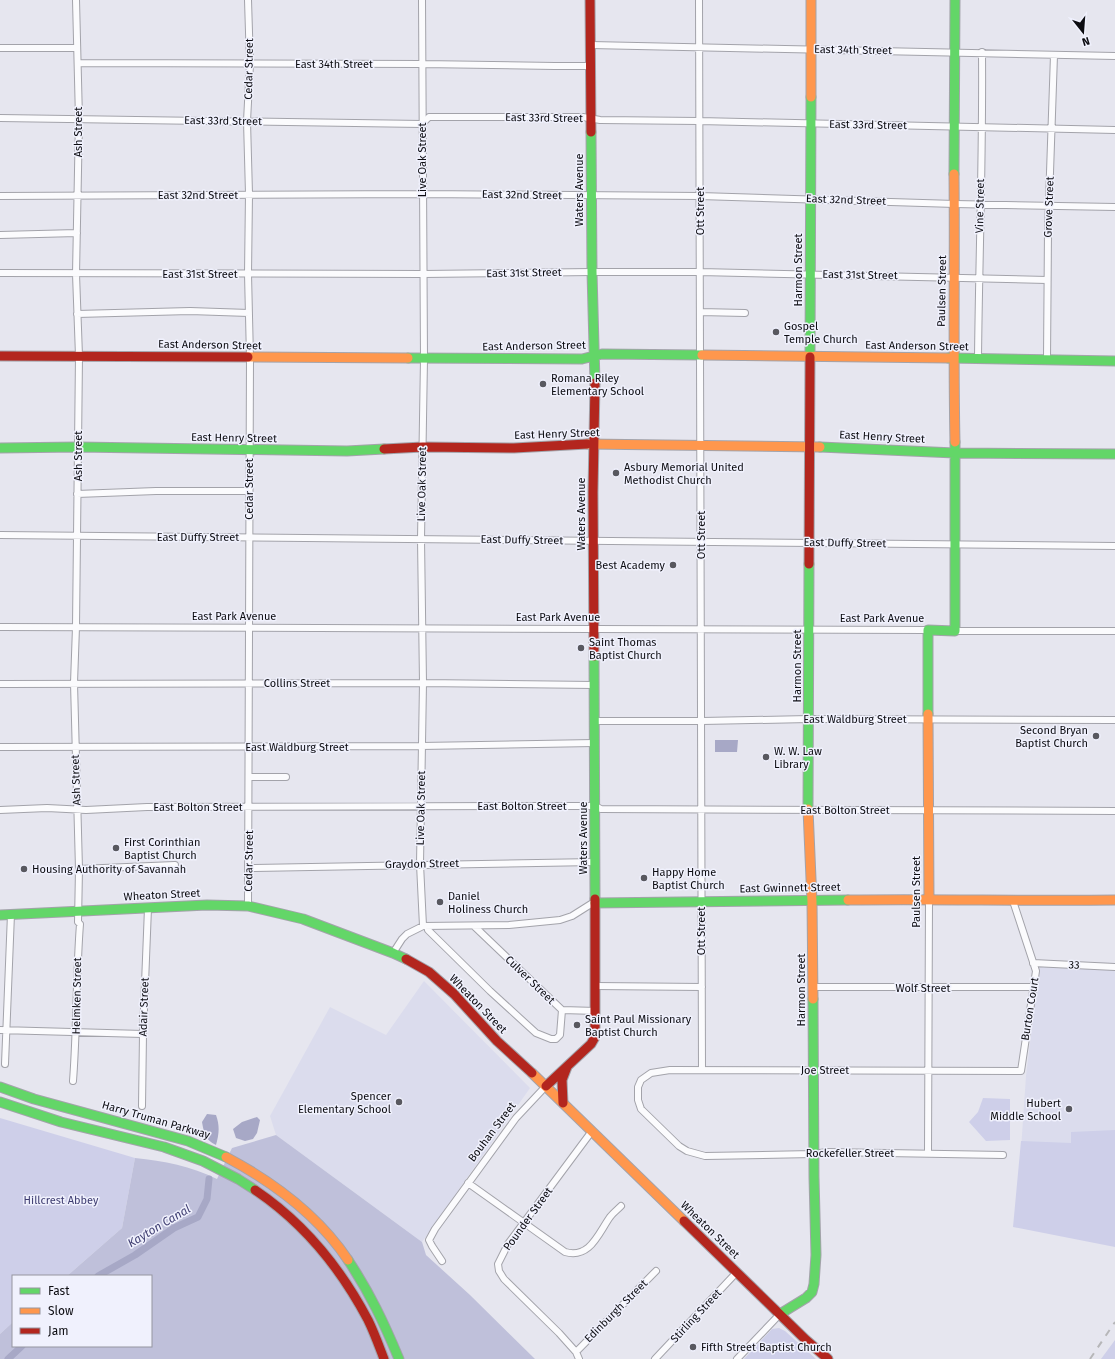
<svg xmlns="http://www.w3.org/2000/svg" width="1115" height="1359" viewBox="0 0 1115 1359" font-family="'Fira Sans',sans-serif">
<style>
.built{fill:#dbdced}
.green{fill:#cecfe9}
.forest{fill:#bfc0da}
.water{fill:#a7a8c6}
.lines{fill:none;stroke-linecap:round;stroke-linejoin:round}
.canal{stroke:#a7a8c6;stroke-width:7}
.street-casing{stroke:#a3a3aa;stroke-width:8}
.fast-casing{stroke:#a3a3aa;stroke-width:11}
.slow-casing{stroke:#a3a3aa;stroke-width:11}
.jam-casing{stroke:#a3a3aa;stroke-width:11}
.street{stroke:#fbfbfd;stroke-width:6}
.fast{stroke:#63d668;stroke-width:9}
.slow{stroke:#ff974d;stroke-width:9}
.jam{stroke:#b3261e;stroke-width:9}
.rail{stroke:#b6b6b8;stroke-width:2;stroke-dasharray:7 7;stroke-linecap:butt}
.poi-dot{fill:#58585f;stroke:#f0f1fd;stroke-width:1.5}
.labels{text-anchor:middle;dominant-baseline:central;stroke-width:3;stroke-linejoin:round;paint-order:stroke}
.street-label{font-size:11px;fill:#0c0c11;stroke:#f0f1fd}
.poi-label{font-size:11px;fill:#0c0c11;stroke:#f0f1fd;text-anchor:start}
.park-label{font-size:11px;fill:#3d3c70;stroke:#f0f1fd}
.water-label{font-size:12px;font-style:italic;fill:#3f3e71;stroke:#f0f1fd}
</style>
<rect width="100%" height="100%" fill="#e6e6ef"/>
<!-- built -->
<path class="built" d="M1040,961L1115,963V1244L1016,1223L1026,1076Z
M424,981L530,1088L422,1242L276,1135L270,1116L330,1007L386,1035Z"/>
<!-- green -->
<path class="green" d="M983,1098L1010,1099V1140L986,1141L969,1122L978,1112Z
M0,1118L135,1158L122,1228L67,1276H13V1322L0,1334Z
M1115,1130V1247L1013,1227L1021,1141L1071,1143V1132Z
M779,1328L785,1331L816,1359H744L772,1329Z
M1115,1340V1359H1101Z"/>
<!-- forest -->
<path class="forest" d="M276,1135L422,1242L426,1255L470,1295L535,1359H0V1334L13,1322V1346H151V1276H67L122,1228L135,1158C164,1161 191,1166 217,1179L232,1148Z"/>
<!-- water -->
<path class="water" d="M715,740H738L737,752H715Z
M207,1114L216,1115C220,1126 219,1134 216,1145C205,1140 204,1133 202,1122Z
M257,1117L260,1120L257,1133L253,1139L245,1141L236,1138L233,1129L242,1122Z"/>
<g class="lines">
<!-- canal -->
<path class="canal" d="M98,1276L135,1255L174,1228L198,1217L207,1199L209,1179
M8,1359L22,1346"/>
<defs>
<path id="street" d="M248,0L250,64L247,121L249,194L248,274L250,358L248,906
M422,0L424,359L421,539L423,683L420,864L423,926
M699,0L702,1070
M591,45L1115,56
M0,48H77
M78,63L422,64L555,66H591
M0,118L422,124L429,117H583L600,120L699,121L1115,130
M0,196L423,194L700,196L955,204L1115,207
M0,235L77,233
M0,273L423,274L592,272H700L1047,280
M700,312L745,313
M77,314L190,311L249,313
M978,359C979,257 983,155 982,52
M1047,360L1048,231L1054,55
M77,494L156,491H249
M0,535L1115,546
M0,627L928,630
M955,631H1115
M0,684L423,683L594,685
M594,721H702L809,719L1115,720
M0,747L421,746L594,743
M249,777H286
M0,810L47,808L86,810L147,807L555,806H595L601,809L1115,811
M249,868L595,862
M79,869L175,865
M427,926L428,930L490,991L536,1033L551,1039H556L560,1035L562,1010
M474,926L562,1010L596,1011
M393,953L402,939L407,934L423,926L509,925L560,920L572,916L591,904L595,903
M1033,963L1115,967
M596,986L702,987
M813,987H1034
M0,1030L143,1034
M5,1064L11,914
M73,1081C77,1029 76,976 80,924L78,922L79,869L74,683L76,627L79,356L76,274L79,119L76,0
M142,1106L143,1034L148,908
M928,1153L929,899
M1003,1155L827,1152L813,1154L705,1156L687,1151L679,1146L641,1109L638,1100V1087L641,1080L651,1073L670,1070L1021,1071L1036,971L1013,901
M468,1183L565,1252C590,1259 598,1234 610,1217C613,1213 617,1210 621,1206
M442,1261L432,1246L429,1240L435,1229L516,1118L546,1086
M576,1352L656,1271
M579,1359L576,1352L559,1333L504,1279L499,1271L498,1264L508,1244L592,1131
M655,1359L737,1272
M737,1359L780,1314"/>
<path id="fast" d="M591,132L592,272L595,383
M954,174L955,0
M810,357L811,97
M408,358L582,359L602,354L702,355
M948,358L1115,361
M820,447L955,453L1115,454
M0,448L78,447L347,451L384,449
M594,656L595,899
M928,714V630L955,631V442
M808,809L809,564
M595,903L848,900
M0,915L207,905L248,906L303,919L393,953L406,959
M0,1087L34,1099L188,1141L226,1157
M0,1102L61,1122L164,1147L203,1161L238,1179L255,1190
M348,1260C370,1293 384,1323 399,1359
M780,1314L806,1298L812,1292L814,1284L816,1255L814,1177L813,999"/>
<path id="slow" d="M811,97V0
M954,174C955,263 953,352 955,442
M702,355L948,358
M248,357L408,358
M587,444L820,447
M928,714L929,899
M808,809L812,902L813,999
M848,900C937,899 1026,901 1115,900
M532,1073L684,1221
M226,1157C273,1182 318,1215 348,1260"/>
<path id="jam" d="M590,0L591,132
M0,356L248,357
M384,449L423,447L514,448L587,444
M809,564L810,357
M594,656L593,492L595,383
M406,959L429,972L454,994L497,1041L532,1073
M546,1086L591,1044L595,1037V899
M563,1103L562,1080L567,1067
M255,1190C304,1223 340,1267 368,1320C374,1332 379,1346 384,1359
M684,1221L806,1340L828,1359"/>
</defs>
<!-- street casing -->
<use href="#street" class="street-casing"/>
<!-- fast casing -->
<use href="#fast" class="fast-casing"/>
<!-- slow casing -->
<use href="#slow" class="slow-casing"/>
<!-- jam casing -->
<use href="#jam" class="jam-casing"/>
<!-- street -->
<use href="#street" class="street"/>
<!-- fast -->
<use href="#fast" class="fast"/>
<!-- slow -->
<use href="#slow" class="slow"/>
<!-- jam -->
<use href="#jam" class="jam"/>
<!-- rail -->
<path class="rail" d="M1090,1359L1115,1322"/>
</g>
<!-- markers -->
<g class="poi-dot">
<circle cx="776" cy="332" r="4"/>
<circle cx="543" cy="384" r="4"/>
<circle cx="616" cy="473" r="4"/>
<circle cx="673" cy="565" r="4"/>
<circle cx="581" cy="648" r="4"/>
<circle cx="1096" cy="736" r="4"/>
<circle cx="766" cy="757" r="4"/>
<circle cx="116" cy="848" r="4"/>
<circle cx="24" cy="869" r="4"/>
<circle cx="644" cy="878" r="4"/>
<circle cx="440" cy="902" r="4"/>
<circle cx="577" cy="1025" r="4"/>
<circle cx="399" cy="1102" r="4"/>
<circle cx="1069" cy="1109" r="4"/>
<circle cx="693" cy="1347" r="4"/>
</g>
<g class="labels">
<!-- street labels -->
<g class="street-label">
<text transform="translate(853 50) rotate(1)">East 34th Street</text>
<text x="334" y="64">East 34th Street</text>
<text transform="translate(249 69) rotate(-89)">Cedar Street</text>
<text transform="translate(544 118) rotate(1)">East 33rd Street</text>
<text transform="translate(223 121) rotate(1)">East 33rd Street</text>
<text transform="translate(868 125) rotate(1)">East 33rd Street</text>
<text transform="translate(78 132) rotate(-90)">Ash Street</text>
<text transform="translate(422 160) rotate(-90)">Live Oak Street</text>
<text transform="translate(579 190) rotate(-90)">Waters Avenue</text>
<text x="198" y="195">East 32nd Street</text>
<text transform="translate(522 195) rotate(1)">East 32nd Street</text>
<text transform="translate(846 200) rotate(2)">East 32nd Street</text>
<text transform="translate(980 206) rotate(-89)">Vine Street</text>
<text transform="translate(1049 207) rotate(-88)">Grove Street</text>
<text transform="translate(700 211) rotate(-90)">Ott Street</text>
<text transform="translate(798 270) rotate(-90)">Harmon Street</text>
<text transform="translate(524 273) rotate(-1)">East 31st Street</text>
<text x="200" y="274">East 31st Street</text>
<text transform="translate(860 275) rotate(1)">East 31st Street</text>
<text transform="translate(942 291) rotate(-89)">Paulsen Street</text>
<text transform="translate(210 345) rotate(1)">East Anderson Street</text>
<text transform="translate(534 346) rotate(-1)">East Anderson Street</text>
<text transform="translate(917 346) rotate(1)">East Anderson Street</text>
<text transform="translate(557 434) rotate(-2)">East Henry Street</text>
<text transform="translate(882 437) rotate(3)">East Henry Street</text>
<text transform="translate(234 438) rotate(1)">East Henry Street</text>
<text transform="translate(78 456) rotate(-90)">Ash Street</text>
<text transform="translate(422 484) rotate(-89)">Live Oak Street</text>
<text transform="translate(249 489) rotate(-90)">Cedar Street</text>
<text transform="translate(581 514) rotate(-90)">Waters Avenue</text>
<text transform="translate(701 535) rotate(-90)">Ott Street</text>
<text x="198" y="537">East Duffy Street</text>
<text transform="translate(522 540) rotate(1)">East Duffy Street</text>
<text transform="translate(845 543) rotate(1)">East Duffy Street</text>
<text x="234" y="616">East Park Avenue</text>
<text x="558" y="617">East Park Avenue</text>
<text x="882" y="618">East Park Avenue</text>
<text transform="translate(797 666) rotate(-90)">Harmon Street</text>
<text x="297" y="683">Collins Street</text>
<text x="855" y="719">East Waldburg Street</text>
<text x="297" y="747">East Waldburg Street</text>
<text transform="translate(76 780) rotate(-92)">Ash Street</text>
<text x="522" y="806">East Bolton Street</text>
<text x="198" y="807">East Bolton Street</text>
<text transform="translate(421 808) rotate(-89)">Live Oak Street</text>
<text x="845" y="810">East Bolton Street</text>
<text transform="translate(583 838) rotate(-90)">Waters Avenue</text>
<text transform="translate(249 861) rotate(-89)">Cedar Street</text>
<text transform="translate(422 864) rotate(-1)">Graydon Street</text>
<text transform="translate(790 888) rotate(-1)">East Gwinnett Street</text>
<text transform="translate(916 892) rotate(-90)">Paulsen Street</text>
<text transform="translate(162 895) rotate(-3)">Wheaton Street</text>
<text transform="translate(701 931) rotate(-90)">Ott Street</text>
<text transform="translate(1074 965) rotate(2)">33</text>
<text transform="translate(530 980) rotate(44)">Culver Street</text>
<text x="923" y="988">Wolf Street</text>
<text transform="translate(801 990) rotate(-90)">Harmon Street</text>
<text transform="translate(77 996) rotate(-89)">Helmken Street</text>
<text transform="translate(478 1004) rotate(46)">Wheaton Street</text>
<text transform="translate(144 1007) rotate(-88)">Adair Street</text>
<text transform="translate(1030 1009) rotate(-81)">Burton Court</text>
<text x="825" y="1070">Joe Street</text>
<text transform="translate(156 1120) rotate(16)">Harry Truman Parkway</text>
<text transform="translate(492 1132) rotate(-53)">Bouhan Street</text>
<text x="850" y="1153">Rockefeller Street</text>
<text transform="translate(528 1219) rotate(-54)">Pounder Street</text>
<text transform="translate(710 1230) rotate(44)">Wheaton Street</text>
<text transform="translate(616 1311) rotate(-45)">Edinburgh Street</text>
<text transform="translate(696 1316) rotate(-47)">Stirling Street</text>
</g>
<!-- poi labels -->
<g class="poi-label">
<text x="784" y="326">Gospel<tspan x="784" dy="13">Temple Church</tspan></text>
<text x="551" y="378">Romana Riley<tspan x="551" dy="13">Elementary School</tspan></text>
<text x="624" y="467">Asbury Memorial United<tspan x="624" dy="13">Methodist Church</tspan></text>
<text x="665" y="565" text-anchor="end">Best Academy</text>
<text x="589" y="642">Saint Thomas<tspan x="589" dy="13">Baptist Church</tspan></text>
<text x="1088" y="730" text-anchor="end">Second Bryan<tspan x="1088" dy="13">Baptist Church</tspan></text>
<text x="774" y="751">W. W. Law<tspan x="774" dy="13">Library</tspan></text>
<text x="124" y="842">First Corinthian<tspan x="124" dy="13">Baptist Church</tspan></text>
<text x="32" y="869">Housing Authority of Savannah</text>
<text x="652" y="872">Happy Home<tspan x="652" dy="13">Baptist Church</tspan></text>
<text x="448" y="896">Daniel<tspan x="448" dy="13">Holiness Church</tspan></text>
<text x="585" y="1019">Saint Paul Missionary<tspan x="585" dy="13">Baptist Church</tspan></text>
<text x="391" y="1096" text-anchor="end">Spencer<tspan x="391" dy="13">Elementary School</tspan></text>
<text x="1061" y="1103" text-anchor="end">Hubert<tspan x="1061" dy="13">Middle School</tspan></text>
<text x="701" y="1347">Fifth Street Baptist Church</text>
</g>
<!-- park labels -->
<g class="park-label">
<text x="61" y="1200">Hillcrest Abbey</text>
</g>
<!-- water labels -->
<g class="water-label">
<text transform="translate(159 1226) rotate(-31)">Kayton Canal</text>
</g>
</g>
<!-- legend -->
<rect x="12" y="1275" width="140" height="72" fill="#f0f1fd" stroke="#95959f"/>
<rect x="20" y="1288" width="20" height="6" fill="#63d668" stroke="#95959f"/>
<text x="48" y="1295" font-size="12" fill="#0c0c11">Fast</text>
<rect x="20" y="1308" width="20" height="6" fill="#ff974d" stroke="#95959f"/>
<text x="48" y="1315" font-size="12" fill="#0c0c11">Slow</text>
<rect x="20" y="1328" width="20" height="6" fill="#b3261e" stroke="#95959f"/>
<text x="48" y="1335" font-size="12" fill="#0c0c11">Jam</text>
<!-- north arrow -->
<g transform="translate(1083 32) rotate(163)" stroke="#f0f1fd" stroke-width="3" paint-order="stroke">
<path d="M0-3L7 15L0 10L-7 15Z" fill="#0c0c11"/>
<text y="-6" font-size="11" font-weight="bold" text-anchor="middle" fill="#0c0c11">N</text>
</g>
</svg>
